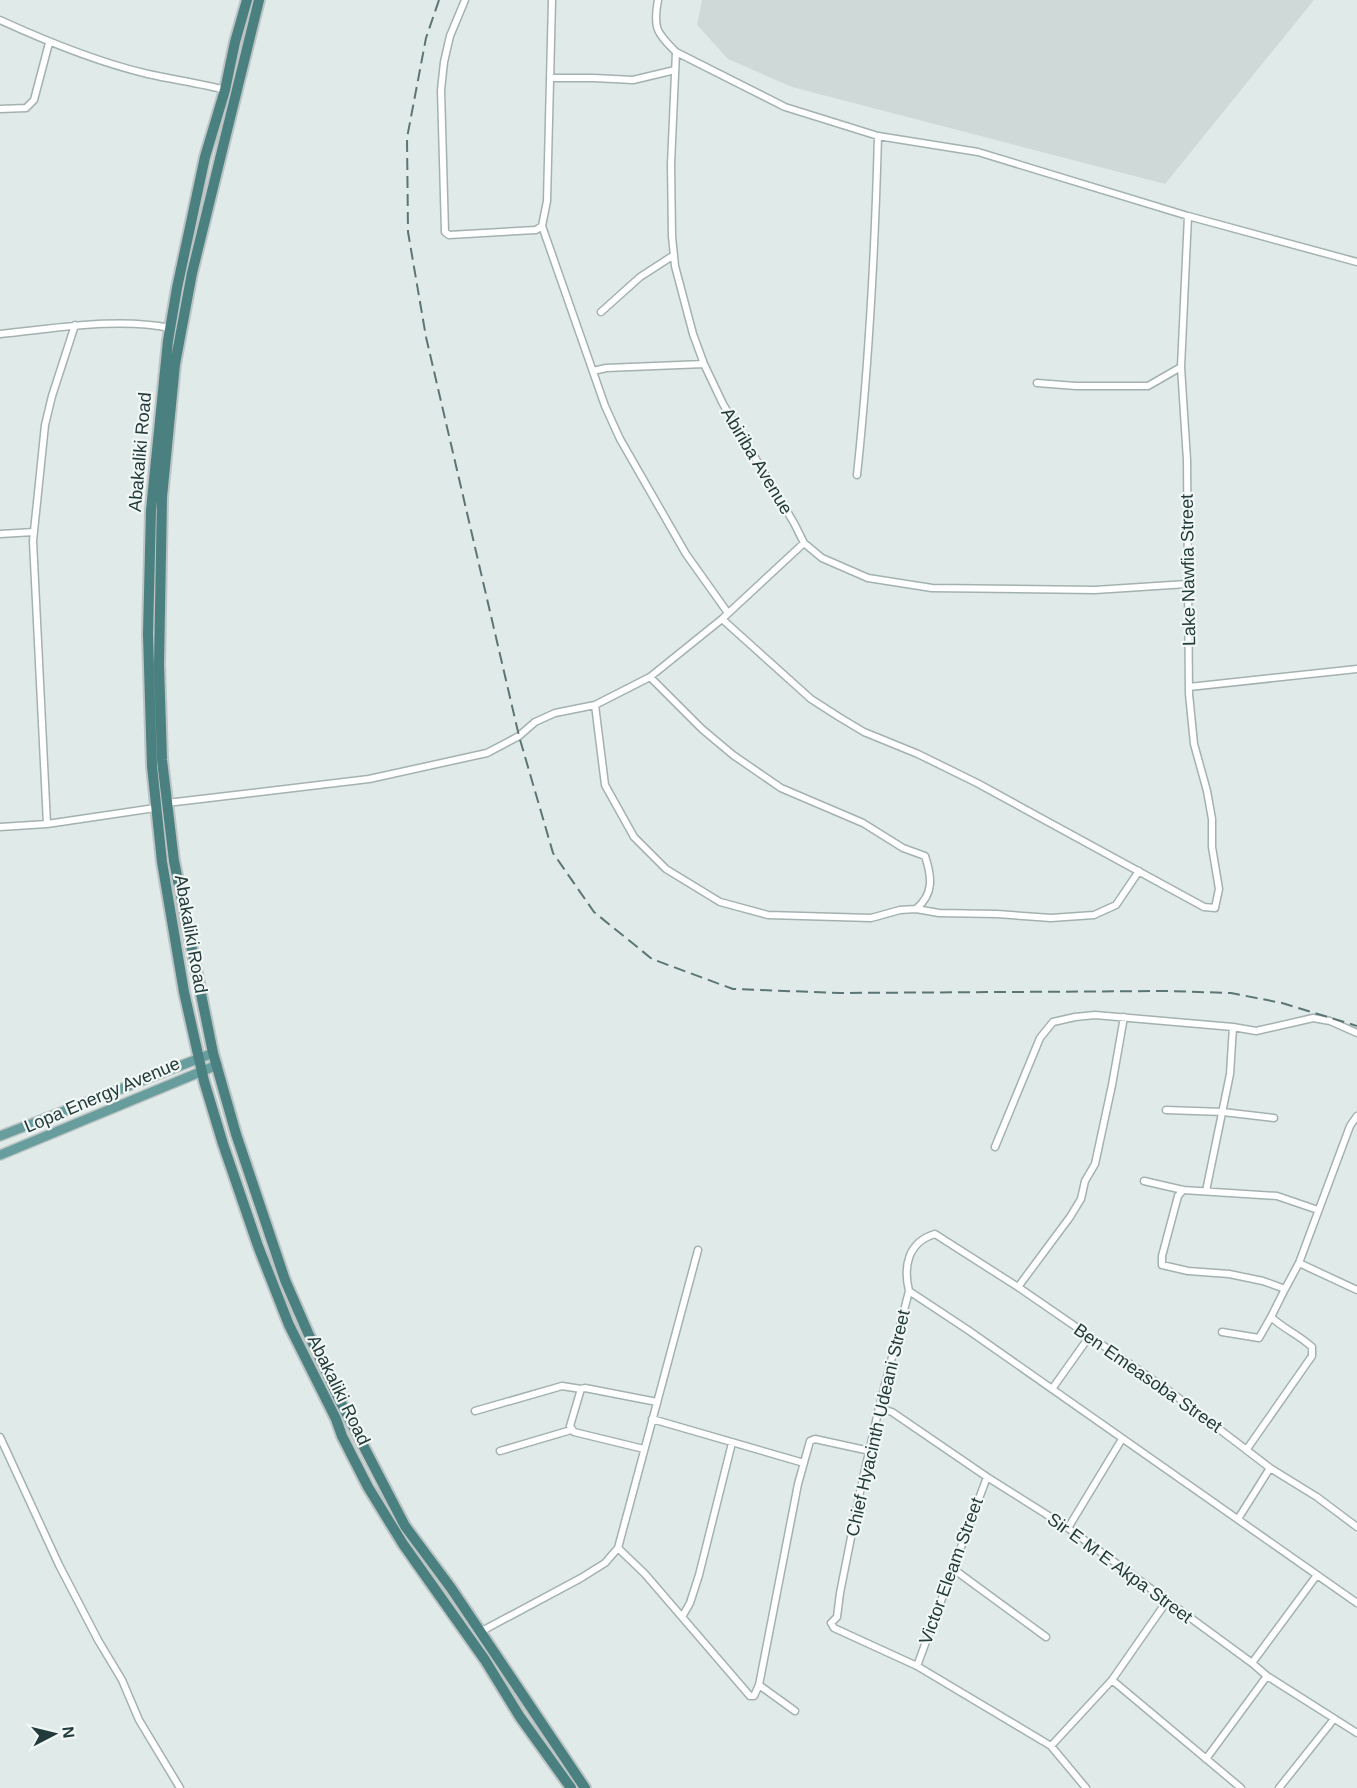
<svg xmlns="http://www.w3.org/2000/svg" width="1357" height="1788" viewBox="0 0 1357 1788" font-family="Helvetica,sans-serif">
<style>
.built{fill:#cfdad8}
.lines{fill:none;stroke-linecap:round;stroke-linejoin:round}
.minor-casing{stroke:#a3b2b0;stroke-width:9}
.primary-casing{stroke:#bdc4c4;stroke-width:12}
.trunk-casing{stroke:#bdc4c4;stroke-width:14}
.minor{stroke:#fff;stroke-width:6}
.primary{stroke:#679e9d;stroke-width:9}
.trunk{stroke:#4b8081;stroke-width:10}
.rail{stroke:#5c7675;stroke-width:2;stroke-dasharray:12 6;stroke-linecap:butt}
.labels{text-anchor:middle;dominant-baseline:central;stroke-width:4.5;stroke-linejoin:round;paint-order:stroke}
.street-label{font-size:18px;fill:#223a39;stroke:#f0f7f5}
</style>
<rect width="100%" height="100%" fill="#e0eae8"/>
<!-- built -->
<path class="built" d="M702,0H1314L1165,184L792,87L728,59L697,25Z"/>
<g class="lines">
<defs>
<path id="minor" d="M465,0L450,36L444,62L441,90L445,232L449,235L536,230L542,226L547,201L552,0
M658,0C653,28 656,32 676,52L671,164L672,236L675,266L693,334L704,364L723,404L794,523L804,543L822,558L868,578L932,588L1095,590L1187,584
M0,20C48,42 97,62 148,74C174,80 200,83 225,90
M676,52L785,107L878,136L978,152L1188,216L1357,262
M550,78H594L633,80L675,70
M0,109L26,108L34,100L49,43
M542,226L605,406L620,439L686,554L728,613
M601,312L640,277L674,255
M0,334C54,329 116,317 170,328
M593,371L606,368L704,364
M1037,383L1076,386H1148L1181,367
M857,475C869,362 875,249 878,136
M0,534L34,532
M722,619L811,699L839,717L864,732L918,754L977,783L1204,907L1215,908L1219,889L1212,847V819L1207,791L1194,744L1189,694L1187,460L1181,367L1188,216
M650,677L702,729L733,755L781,788L863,823L903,848L925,856C932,877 934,894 916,909
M1189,687L1357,669
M595,705L605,785L634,837L666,869L720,902L768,915L871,918L900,910L916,909L939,913L997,914L1051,918L1094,915L1116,905L1139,871
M167,803L369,779L487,753L519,736L535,722L555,713L595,705L650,677L722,619L804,543
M47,824L33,541L45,425L52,396L75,325
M0,827L47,824L155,808
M1166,1110L1223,1112L1274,1118
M995,1147L1040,1038L1053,1022L1075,1017L1095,1015L1233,1027L1256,1031L1313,1018L1330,1021L1357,1033
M1144,1181L1183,1190L1277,1196L1318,1210
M1183,1190L1178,1196L1162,1256V1265L1188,1271L1229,1274L1263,1281L1285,1289L1271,1317C1284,1329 1299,1335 1312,1347V1356L1247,1449
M1206,1191L1230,1074L1233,1027
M1299,1263L1357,1290
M1018,1287L1070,1217L1081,1199L1085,1181L1095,1164L1112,1085L1124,1017
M1285,1289L1299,1263L1350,1126L1357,1116
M909,1291L968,1330L1357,1603
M1222,1332L1259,1338L1271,1317
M1052,1389L1089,1337
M879,1408L892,1412L987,1477L1068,1528L1252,1663L1267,1676L1357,1733
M475,1411L562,1386L581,1389
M652,1419L804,1463
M0,1437L59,1565L98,1640L122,1680L139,1720L180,1788
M644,1449L574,1432L570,1426L581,1389L585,1388L657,1402
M500,1451L571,1430
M1238,1519L1270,1468
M1068,1528L1122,1439
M618,1548L645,1574L750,1696H754L759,1685L798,1484L810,1441L815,1439L870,1451
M952,1568L1046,1637
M682,1617L690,1603L699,1575L732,1443
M480,1632L581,1578L605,1563L618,1548L698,1250
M1252,1663L1317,1575
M917,1666L987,1477
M1112,1680L1241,1788
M759,1685L795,1711
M1051,1746L1112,1680L1167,1601
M1206,1759L1267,1676
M1086,1788L1051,1746L917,1666L834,1628L831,1623L837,1617L840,1593L860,1492L879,1408L909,1291C903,1266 908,1242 935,1234L1018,1287L1172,1393L1270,1468L1317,1497L1357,1527
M1279,1788L1334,1719"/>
<path id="primary" d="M0,1136L213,1053
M0,1155L217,1065"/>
<path id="trunk" d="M247,0L235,42L225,90L205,157L177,288L168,341L151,510L148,634L152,766L162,862L184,992L204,1081L223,1144L258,1246L289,1325L336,1419L342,1436L368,1487L403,1544L485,1660L520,1717L571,1788
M259,0L192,273L175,364L162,497L159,665L162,760L174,861L213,1053L236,1134L285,1280L308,1333L338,1397L405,1526L451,1588L585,1788"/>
</defs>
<!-- minor casing -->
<use href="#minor" class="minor-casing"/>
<!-- primary casing -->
<use href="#primary" class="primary-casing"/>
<!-- trunk casing -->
<use href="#trunk" class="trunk-casing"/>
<!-- minor -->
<use href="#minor" class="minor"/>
<!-- primary -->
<use href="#primary" class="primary"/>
<!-- trunk -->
<use href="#trunk" class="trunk"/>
<!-- rail -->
<path class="rail" d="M439,0L426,38L407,138L408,232L426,337L519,736L553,853L594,912L652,959L733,989L840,993L1169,991L1231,993L1282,1003L1357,1026"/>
</g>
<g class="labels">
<!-- street labels -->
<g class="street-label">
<text transform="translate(140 452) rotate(-85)">Abakaliki Road</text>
<text transform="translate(757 461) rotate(59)">Abiriba Avenue</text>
<text transform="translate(1188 570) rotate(-91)">Lake Nawfia Street</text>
<text transform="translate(191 934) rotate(80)">Abakaliki Road</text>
<text transform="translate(102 1095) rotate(-23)">Lopa Energy Avenue</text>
<text transform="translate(1148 1378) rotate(35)">Ben Emeasoba Street</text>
<text transform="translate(339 1390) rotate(64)">Abakaliki Road</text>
<text transform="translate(878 1423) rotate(-77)">Chief Hyacinth Udeani Street</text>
<text transform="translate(1120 1568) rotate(36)">Sir E M E Akpa Street</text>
<text transform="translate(951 1571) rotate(-70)">Victor Eleam Street</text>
</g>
</g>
<!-- north arrow -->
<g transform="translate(54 1734) rotate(83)" stroke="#f0f7f5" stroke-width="4.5" paint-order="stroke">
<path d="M0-4.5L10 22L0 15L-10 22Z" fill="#223a39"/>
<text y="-9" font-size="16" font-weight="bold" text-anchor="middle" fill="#223a39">N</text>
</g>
</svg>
